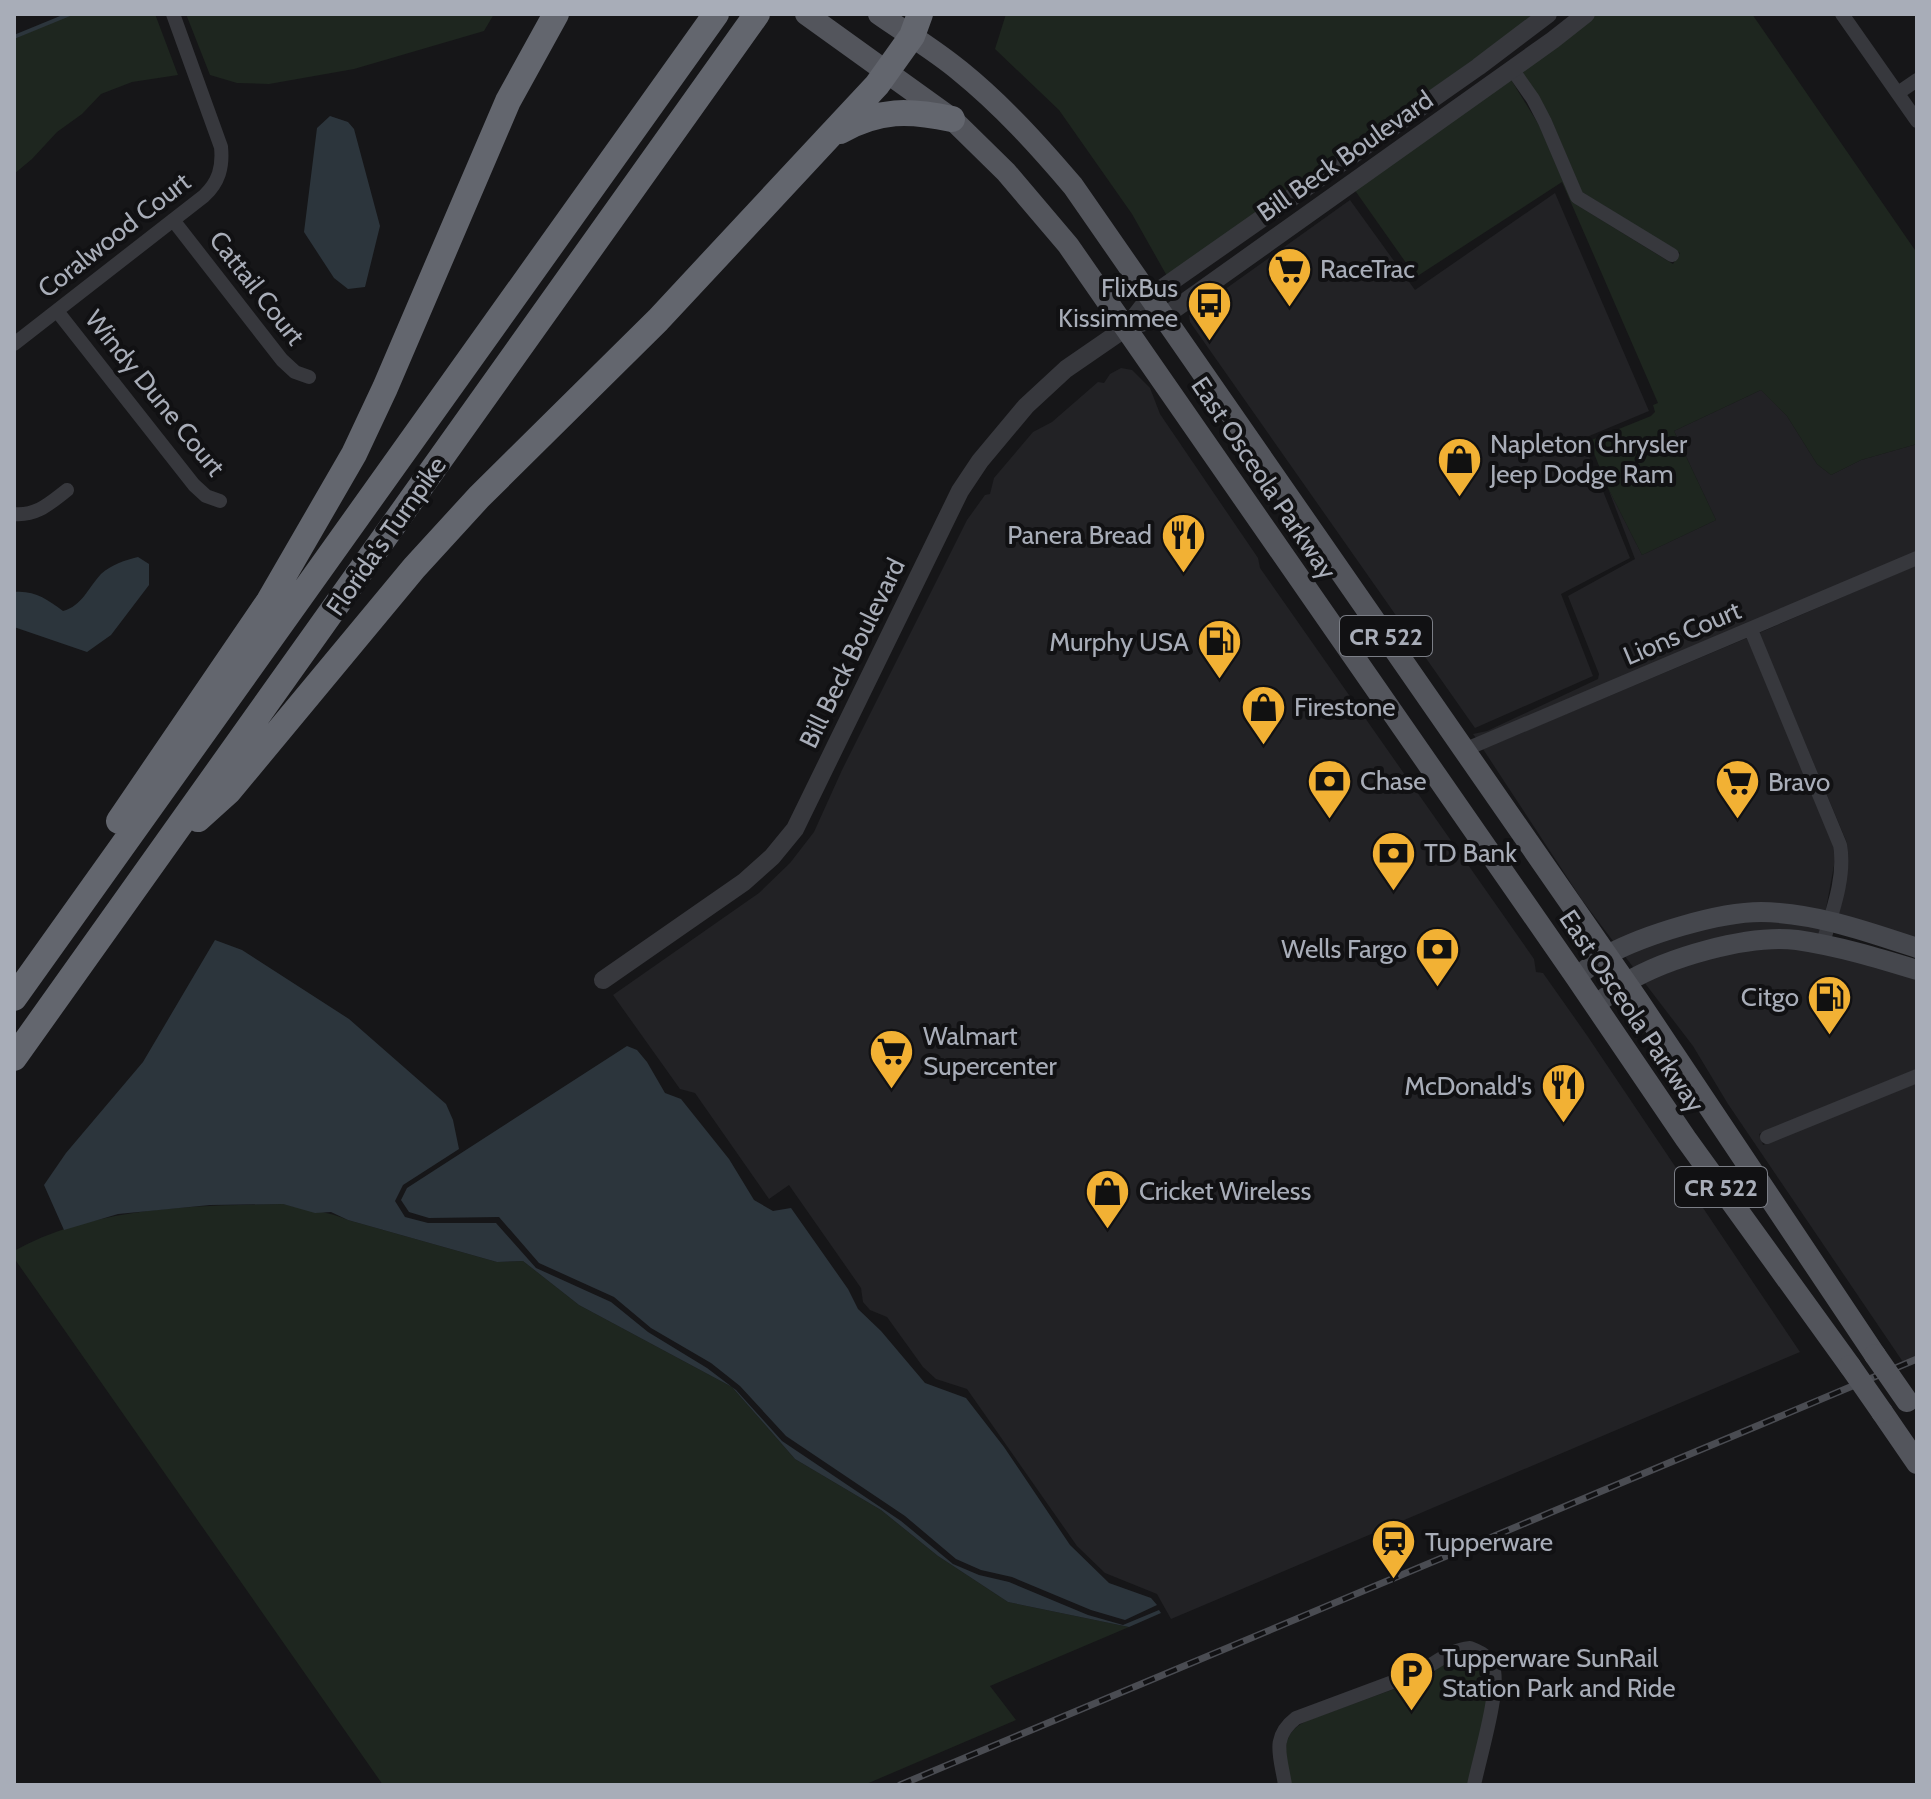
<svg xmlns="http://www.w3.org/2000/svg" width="1931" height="1799" viewBox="0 0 1931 1799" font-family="Cabin,sans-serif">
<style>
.built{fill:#222225}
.green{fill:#1e261f}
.water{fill:#2c353c}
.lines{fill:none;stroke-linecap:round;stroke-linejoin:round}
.stream{stroke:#2c353c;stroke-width:4}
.minor{stroke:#37383d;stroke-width:14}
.tertiary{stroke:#37383d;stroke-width:18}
.secondary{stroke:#45474d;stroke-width:20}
.primary{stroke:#53555c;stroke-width:22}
.motorway{stroke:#63666e;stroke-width:26}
.rail-casing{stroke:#4a4c52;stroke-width:7}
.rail{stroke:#111113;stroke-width:4;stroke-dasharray:12;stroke-linecap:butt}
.primary-bridge{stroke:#53555c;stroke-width:22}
.labels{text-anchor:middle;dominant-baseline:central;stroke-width:8;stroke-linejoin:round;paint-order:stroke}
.shield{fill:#111113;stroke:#7b7e86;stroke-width:2}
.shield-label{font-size:24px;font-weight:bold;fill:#a8adb8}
.street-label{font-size:26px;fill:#a8adb8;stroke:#111113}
.poi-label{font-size:26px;fill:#a8adb8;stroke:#111113;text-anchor:start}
</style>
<rect width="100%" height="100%" fill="#161618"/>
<!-- built -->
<path class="built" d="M1555,193L1649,411L1582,439L1630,558L1561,594L1593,676L1475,728L1190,322L1189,315L1350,200L1415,290Z
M1121,368L1132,370L1150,388L1160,414L1258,558L1260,568L1534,959L1536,972L1543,973L1586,1034L1800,1352L1171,1619L1157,1594L1105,1573L1077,1546L967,1389L936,1379L923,1367L887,1317L870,1310L863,1302L861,1288L789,1185L769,1199L695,1093L680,1089L613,995L759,893L790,863L814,832L842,770L967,520L985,495L990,494L994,478L1033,432L1052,422L1098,382L1104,383L1110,374Z
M1761,390L1787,416L1817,464L1831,475L1861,460L1917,444V552L1476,738L1473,734L1487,731L1598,679L1599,674L1568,596L1635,559L1608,488L1642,555L1716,520L1674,431Z
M1917,565V941L1838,916L1847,867V843L1759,633Z
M1747,638L1832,839L1835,860L1825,914L1761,906L1616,945L1582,900L1483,749Z
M1759,919L1821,926L1818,938L1636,971L1624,955L1682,933Z
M1794,946L1917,977V1069L1759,1134L1763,1145L1917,1083V1357L1903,1362L1728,1104L1693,1046L1644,982L1717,954Z"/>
<!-- green -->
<path class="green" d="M70,14H155L178,75L132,82L101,94L82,114L57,132L32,159L14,174V39Z
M186,14H494L484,31L354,69L269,84L237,83L210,75Z
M1006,14H1538L1167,276L1132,214L1059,110L995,49Z
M1594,14H1752L1917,253V444L1861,460L1831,475L1817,464L1787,416L1761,390L1674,431L1716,520L1642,555L1608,488L1589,441L1651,416L1655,412L1653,405L1658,403L1562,182L1416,277L1354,189L1510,78L1539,125L1572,202L1673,264L1680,253L1582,192L1551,119L1521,70Z
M283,1204C305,1210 328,1211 348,1220L497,1262L523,1261L579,1305L732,1387L795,1459L881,1510L938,1556L1008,1602L1129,1627L990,1686L1016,1720L864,1785H383L14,1258V1251C96,1206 192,1206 283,1204Z
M1468,1655C1476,1657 1485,1662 1487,1671C1493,1693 1473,1759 1468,1785H1291C1287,1757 1276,1734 1309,1720L1427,1677L1435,1672L1434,1669Z"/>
<!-- water -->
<path class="water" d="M330,116L348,122L354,129L380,226L365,287L348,289L334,278L304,232L317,128Z
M138,557L149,564V585L111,635L87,652L14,627V592C34,590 47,599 63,611C82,606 88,588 101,574C111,565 125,560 138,557Z
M215,940L242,950L349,1019L446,1104L453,1120L459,1149L403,1185L395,1201L405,1217L428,1223H496L536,1268L611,1302L648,1332L707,1368L732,1387L736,1390L782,1441L901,1521L953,1564L979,1575L1009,1582L1088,1615L1123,1625L1159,1610L1161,1613L1129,1627L1008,1602L938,1556L881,1510L795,1459L732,1387L579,1305L523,1261L497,1262L348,1220L331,1212L315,1213L283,1204L210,1205L118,1214L64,1230L44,1185L66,1153L143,1062Z
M627,1046L637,1050L647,1062L665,1093L681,1099L729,1159L754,1200L773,1211L791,1208L848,1289L858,1309L881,1331L925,1383L966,1398L1004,1447L1070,1545L1109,1583L1151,1598L1157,1605L1125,1620L1091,1610L1012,1577L981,1570L956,1559L905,1516L786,1436L740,1386L711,1363L651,1328L614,1297L539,1263L499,1217L429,1218L409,1212L401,1200L407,1188Z"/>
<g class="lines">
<!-- stream -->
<path class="stream" d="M14,37L70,14"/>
<!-- minor -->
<path class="minor" d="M1842,14L1917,121
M1512,69L1533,99L1545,122L1577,197L1672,255
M1898,93L1917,80
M173,220L282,360L295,372L309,377
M57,311L194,485L206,496L220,501
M14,344L204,196C219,182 223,167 221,147L173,14
M14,514C37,516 50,503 67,490
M1751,630L1840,845C1846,878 1831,915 1822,946
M1464,750L1917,558
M1767,1137L1917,1076
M1285,1785C1281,1757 1270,1738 1296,1718L1414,1674C1433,1666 1448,1650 1470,1648C1480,1652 1489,1656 1493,1667C1501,1688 1479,1760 1474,1785"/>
<!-- tertiary -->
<path class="tertiary" d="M1127,327L1165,316L1553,40L1586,14
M603,980L744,882L772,857L795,829L960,491L980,461L1026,406L1066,369L1127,327L1151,296L1478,67L1548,14"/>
<!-- secondary -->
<path class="secondary" d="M1576,977C1586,970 1596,961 1607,955C1644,935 1718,912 1761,912C1815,913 1866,931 1917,948
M1595,1005C1605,998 1615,990 1625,983C1667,958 1747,934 1797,940C1838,946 1878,958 1917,970"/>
<!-- primary -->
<path class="primary" d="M806,14L952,119L1006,172L1068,245L1576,977L1686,1139L1850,1366
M879,14C906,33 935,50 960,71C1002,105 1038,145 1073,186L1637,999L1875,1355
M1882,1412L1917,1463"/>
<!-- motorway -->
<path class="motorway" d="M840,131C880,109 909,110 952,119
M198,819L229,791L414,568L479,497L658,320L877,85L912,36L920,14
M119,821L269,601L354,454L385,388L508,101L556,14
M14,998L716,14
M14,1058L757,14"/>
<defs>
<path id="rail" d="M900,1785L1917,1359"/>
</defs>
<!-- rail casing -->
<use href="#rail" class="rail-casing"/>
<!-- rail -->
<use href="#rail" class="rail"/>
<!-- primary-bridge -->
<path class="primary-bridge" d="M1875,1355L1907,1401
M1850,1366L1882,1412"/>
</g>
<!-- icons -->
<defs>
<symbol id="supermarket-pin" viewBox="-11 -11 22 30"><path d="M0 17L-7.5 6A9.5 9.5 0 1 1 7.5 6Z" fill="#f2b134" stroke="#111113"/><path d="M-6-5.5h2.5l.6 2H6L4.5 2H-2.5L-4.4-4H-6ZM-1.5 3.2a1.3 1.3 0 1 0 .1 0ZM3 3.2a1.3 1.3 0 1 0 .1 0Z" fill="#111"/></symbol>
<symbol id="bus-pin" viewBox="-11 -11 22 30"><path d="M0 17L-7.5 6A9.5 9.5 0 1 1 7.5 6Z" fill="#f2b134" stroke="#111113"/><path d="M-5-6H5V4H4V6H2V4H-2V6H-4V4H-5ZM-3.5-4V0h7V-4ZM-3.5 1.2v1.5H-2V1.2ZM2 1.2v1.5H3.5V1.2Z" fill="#111"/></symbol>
<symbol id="shop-pin" viewBox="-11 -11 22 30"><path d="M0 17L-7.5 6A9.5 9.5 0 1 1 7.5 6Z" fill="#f2b134" stroke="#111113"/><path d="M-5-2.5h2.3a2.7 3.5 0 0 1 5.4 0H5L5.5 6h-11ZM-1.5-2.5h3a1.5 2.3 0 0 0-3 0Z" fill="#111"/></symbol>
<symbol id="restaurant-pin" viewBox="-11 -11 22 30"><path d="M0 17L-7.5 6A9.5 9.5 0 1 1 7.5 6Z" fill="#f2b134" stroke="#111113"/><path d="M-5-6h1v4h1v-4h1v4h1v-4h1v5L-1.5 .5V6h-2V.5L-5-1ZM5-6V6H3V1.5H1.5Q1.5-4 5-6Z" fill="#111"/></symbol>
<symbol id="fuel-pin" viewBox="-11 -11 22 30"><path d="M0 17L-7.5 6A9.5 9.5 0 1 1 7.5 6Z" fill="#f2b134" stroke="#111113"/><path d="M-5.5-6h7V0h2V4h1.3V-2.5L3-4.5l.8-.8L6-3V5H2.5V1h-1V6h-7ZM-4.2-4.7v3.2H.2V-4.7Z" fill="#111"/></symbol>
<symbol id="bank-pin" viewBox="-11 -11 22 30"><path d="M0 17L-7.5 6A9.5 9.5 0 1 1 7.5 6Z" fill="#f2b134" stroke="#111113"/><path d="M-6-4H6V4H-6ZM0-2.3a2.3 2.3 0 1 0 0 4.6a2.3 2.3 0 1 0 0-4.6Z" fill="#111"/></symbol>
<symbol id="station-pin" viewBox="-11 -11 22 30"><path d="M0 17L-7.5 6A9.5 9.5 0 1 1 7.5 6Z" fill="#f2b134" stroke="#111113"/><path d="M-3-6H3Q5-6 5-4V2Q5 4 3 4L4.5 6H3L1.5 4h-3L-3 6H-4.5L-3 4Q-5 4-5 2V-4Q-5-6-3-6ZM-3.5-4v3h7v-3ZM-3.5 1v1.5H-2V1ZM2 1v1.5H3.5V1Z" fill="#111"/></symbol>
<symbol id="parking-pin" viewBox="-11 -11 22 30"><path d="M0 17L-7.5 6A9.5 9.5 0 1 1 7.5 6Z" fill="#f2b134" stroke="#111113"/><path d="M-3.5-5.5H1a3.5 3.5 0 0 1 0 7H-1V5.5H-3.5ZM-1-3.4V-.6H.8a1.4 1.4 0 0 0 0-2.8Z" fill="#111"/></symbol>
</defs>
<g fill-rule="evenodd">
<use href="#supermarket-pin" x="1264" y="244" width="51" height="69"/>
<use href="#bus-pin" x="1184" y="278" width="51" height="69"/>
<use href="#shop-pin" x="1434" y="434" width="51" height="69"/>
<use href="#restaurant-pin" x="1158" y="510" width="51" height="69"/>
<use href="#fuel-pin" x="1194" y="616" width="51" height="69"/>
<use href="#shop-pin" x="1238" y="682" width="51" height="69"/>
<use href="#bank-pin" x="1304" y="756" width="51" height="69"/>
<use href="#supermarket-pin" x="1712" y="756" width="51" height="69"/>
<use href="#bank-pin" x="1368" y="828" width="51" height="69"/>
<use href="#bank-pin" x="1412" y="924" width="51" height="69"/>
<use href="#fuel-pin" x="1804" y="972" width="51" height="69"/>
<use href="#supermarket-pin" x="866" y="1026" width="51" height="69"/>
<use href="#restaurant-pin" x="1538" y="1060" width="51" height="69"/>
<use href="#shop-pin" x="1082" y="1166" width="51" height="69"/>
<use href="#station-pin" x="1368" y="1516" width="51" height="69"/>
<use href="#parking-pin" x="1386" y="1648" width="51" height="69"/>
</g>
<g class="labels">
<!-- shield labels -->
<g class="shield">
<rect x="1340" y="616" width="92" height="40" rx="6"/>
<rect x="1675" y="1167" width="92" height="40" rx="6"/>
</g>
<g class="shield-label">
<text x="1386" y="636">CR 522</text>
<text x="1721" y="1187">CR 522</text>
</g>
<!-- street labels -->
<g class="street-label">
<text transform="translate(1345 156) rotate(-35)">Bill Beck Boulevard</text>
<text transform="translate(114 235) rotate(-38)">Coralwood Court</text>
<text transform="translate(257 288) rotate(52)">Cattail Court</text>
<text transform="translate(155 393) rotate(51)">Windy Dune Court</text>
<text transform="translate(1264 478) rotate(56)">East Osceola Parkway</text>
<text transform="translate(386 536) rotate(-55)">Florida's Turnpike</text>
<text transform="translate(1682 633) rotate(-23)">Lions Court</text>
<text transform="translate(852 653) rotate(-64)">Bill Beck Boulevard</text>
<text transform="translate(1632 1011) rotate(56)">East Osceola Parkway</text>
</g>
<!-- poi labels -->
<g class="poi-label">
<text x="1320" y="269">RaceTrac</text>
<text x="1178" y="288" text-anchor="end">FlixBus<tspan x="1178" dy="30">Kissimmee</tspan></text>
<text x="1490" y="444">Napleton Chrysler<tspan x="1490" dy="30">Jeep Dodge Ram</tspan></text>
<text x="1152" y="535" text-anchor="end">Panera Bread</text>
<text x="1189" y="642" text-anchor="end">Murphy USA</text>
<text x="1294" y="707">Firestone</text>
<text x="1360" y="781">Chase</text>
<text x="1768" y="782">Bravo</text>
<text x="1424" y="853">TD Bank</text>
<text x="1407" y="949" text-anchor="end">Wells Fargo</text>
<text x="1799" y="997" text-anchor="end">Citgo</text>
<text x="923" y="1036">Walmart<tspan x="923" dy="30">Supercenter</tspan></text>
<text x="1532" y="1086" text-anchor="end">McDonald's</text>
<text x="1139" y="1191">Cricket Wireless</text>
<text x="1425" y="1542">Tupperware</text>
<text x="1442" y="1658">Tupperware SunRail<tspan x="1442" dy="30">Station Park and Ride</tspan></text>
</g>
</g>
<!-- border -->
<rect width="1931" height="1799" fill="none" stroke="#a8adb8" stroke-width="32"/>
</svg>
